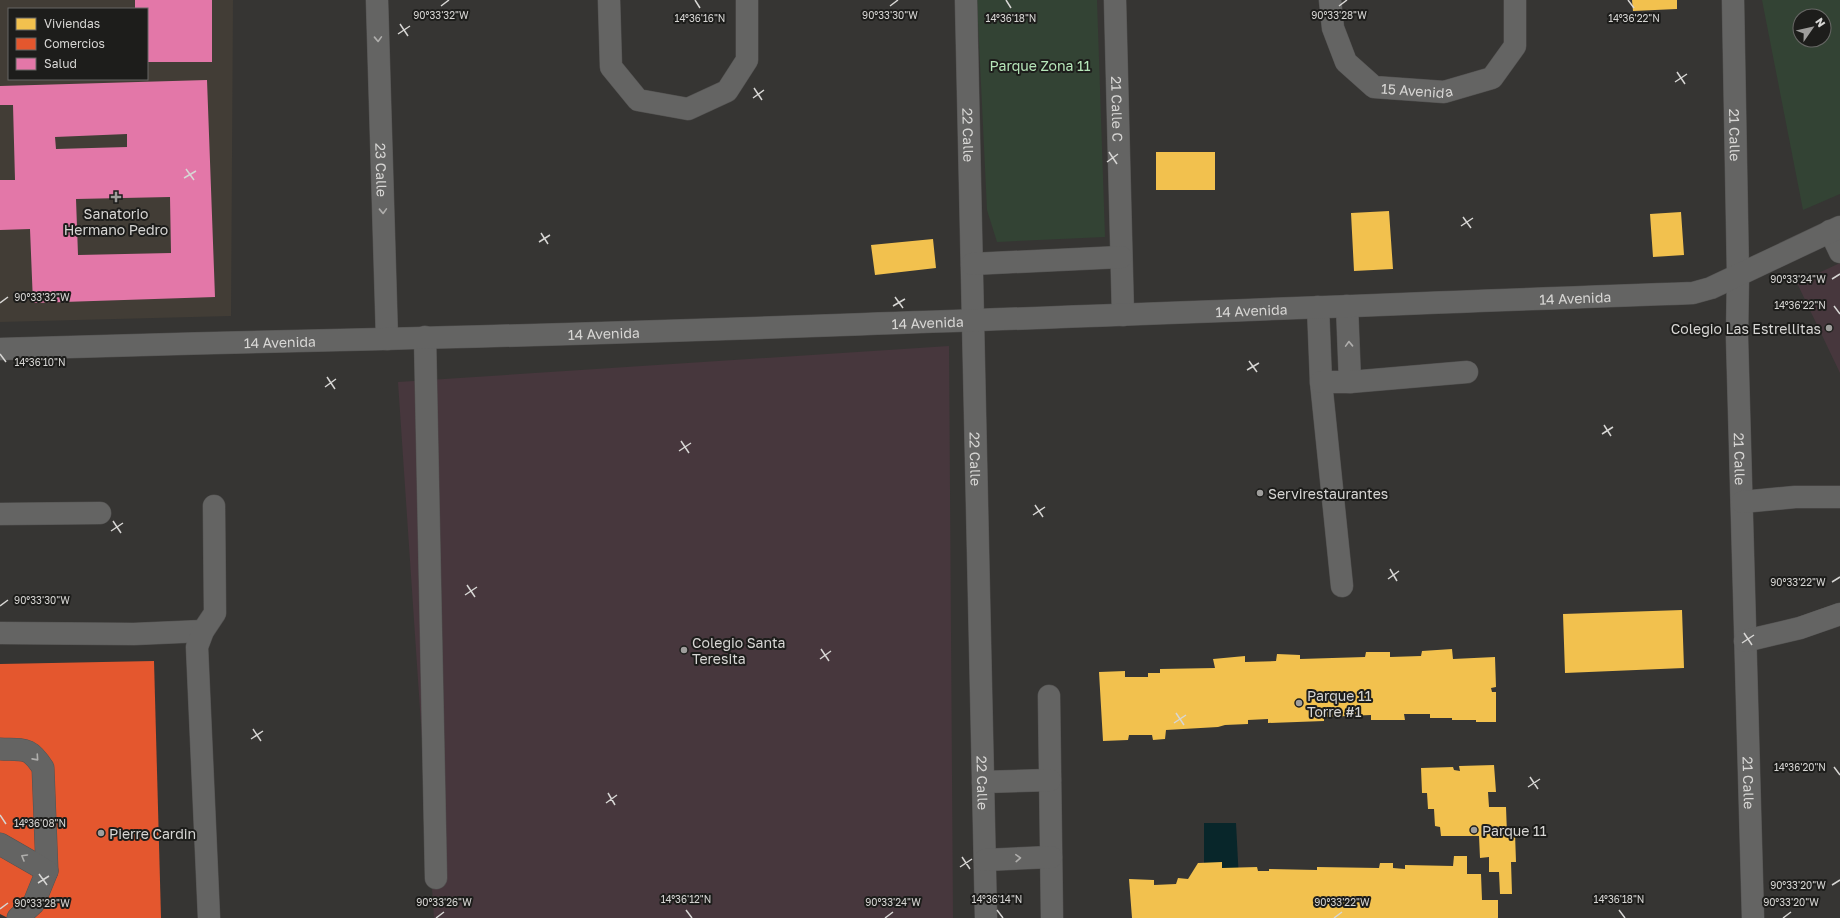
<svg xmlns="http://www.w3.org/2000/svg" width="1840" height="918" viewBox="0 0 1840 918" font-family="'Golos Text',sans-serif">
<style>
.built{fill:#423d36;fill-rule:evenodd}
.education{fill:#47373d}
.green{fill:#334334;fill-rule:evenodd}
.water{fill:#08262a}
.homes{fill:#f2c14e}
.shops{fill:#e4572e}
.health{fill:#e377a8;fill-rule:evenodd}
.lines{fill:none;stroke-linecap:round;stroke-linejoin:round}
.minor-casing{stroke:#525150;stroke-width:23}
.minor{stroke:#646463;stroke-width:22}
.oneway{stroke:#afaeac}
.ticks{fill:none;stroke:#d7d6d4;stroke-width:1.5}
.poi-dot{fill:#9f9e9c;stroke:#1d1d1b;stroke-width:1.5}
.labels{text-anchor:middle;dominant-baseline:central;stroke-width:4;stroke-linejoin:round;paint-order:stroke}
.park-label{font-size:14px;fill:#b6e6b9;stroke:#1d1d1b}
.street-label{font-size:14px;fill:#d7d6d4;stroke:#1d1d1b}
.poi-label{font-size:14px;fill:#d7d6d4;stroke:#1d1d1b;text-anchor:start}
.ticks-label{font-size:10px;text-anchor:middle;fill:#d7d6d4;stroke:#1d1d1b;stroke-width:4;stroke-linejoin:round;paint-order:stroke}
</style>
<rect width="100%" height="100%" fill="#363533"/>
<!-- built -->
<path class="built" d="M0,0H233L231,316L0,322ZM9,9H147V79H9Z"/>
<!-- education -->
<path class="education" d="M1840,263V373L1797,283Z
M949,346L953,918H434L398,382Z"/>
<!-- green -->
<path class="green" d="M977,0H1097L1105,237L997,242L987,210Z
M1762,0H1840V194L1803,210ZM1800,16H1824V40H1800Z"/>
<!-- water -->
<path class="water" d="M1204,823H1236L1239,881L1204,883Z"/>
<!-- homes -->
<path class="homes" d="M1632,0H1677V9L1633,11Z
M1156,152H1215V190H1156Z
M1389,211L1393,269L1354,271L1351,213Z
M1681,212L1684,255L1653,257L1650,214Z
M933,239L936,268L875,275L871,245Z
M1682,610L1684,668L1565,673L1563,614Z
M1452,649L1453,659L1495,657L1496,687L1491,688L1492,692H1496V722H1476V720H1452V718H1430V714H1404L1405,720H1371V715L1324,717V721L1268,723V719L1248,720V724L1225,725L1218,727L1166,730L1165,739L1153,740L1152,735H1129L1128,740L1103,741L1099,672L1125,671V677H1148V673H1160V669L1215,668L1213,659L1245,656V662L1276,661L1277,654L1300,655V659L1365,657L1366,652H1390V657L1421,656L1422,651Z
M1494,765L1496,792H1488L1489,807H1506L1507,834L1515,833L1516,862H1511L1512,894H1500L1499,872H1489V857L1480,858L1479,836H1441L1440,827L1435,826L1434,809H1428L1427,793H1422L1421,768L1453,767L1454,770L1460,771L1459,766Z
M1454,856H1467V874H1481L1482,900H1498V918H1132L1129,879L1154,880V885L1176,884L1178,878L1188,879L1198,863L1222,862V868L1257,867L1258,871H1269V869L1317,870V867L1379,868L1380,863H1393V868L1405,869V865L1453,866Z"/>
<!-- shops -->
<path class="shops" d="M154,661L161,918H8L0,914V664Z"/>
<!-- health -->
<path class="health" d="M135,0H212V62H147V9H135Z
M207,80L215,297L33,303L30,229L0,230V180H15L13,105H0V86ZM127,134V147L56,149L55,137ZM170,197L171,253L78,255L76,199Z"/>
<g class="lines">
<defs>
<g id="minor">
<path id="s1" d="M377,0L387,339"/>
<path d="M609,0L611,67L638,100L688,109L727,91L747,60V0"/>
<path id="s2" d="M966,0L986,918"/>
<path id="s3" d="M1115,0L1123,315"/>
<path id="s4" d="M1330,0L1333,28L1346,62L1374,87L1444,92L1492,78L1515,46V0"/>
<path id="s5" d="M1733,0L1738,275L1737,337L1753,918"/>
<path d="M1830,231L1840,252"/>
<path d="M972,264L1121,257"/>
<path d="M1347,306L1350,382"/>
<path d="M1318,307L1321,382L1342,586"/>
<path d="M425,337L436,878"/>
<path id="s6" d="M0,349C128,345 255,342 383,339C820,328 1257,309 1693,293L1711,288L1840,227"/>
<path d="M1321,382H1350L1467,372"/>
<path d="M1742,502L1795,497H1840"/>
<path d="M0,514L100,513"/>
<path d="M0,633L134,634L203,631"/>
<path d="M1745,641L1800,628L1840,614"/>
<path d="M1049,696L1052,918"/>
<path d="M0,749C24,750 29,746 43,768L47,871L34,903L18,918"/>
<path d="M983,782L1050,780"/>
<path d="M0,844L47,871"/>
<path d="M985,860L1051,857"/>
<path d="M209,918L197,647L203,631L215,613L214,506"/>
</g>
</defs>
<!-- minor casing -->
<use href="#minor" class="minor-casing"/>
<!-- minor -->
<use href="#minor" class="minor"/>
</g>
<!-- one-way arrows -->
<defs><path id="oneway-chevron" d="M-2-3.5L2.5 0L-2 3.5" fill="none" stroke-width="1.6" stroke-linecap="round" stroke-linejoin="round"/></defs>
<g class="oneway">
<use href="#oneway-chevron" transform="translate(378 39) rotate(88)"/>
<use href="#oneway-chevron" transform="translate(383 211) rotate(88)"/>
<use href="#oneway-chevron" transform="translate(1349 344) rotate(-92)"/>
<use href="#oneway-chevron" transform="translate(36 758) rotate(48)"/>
<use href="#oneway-chevron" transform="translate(24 857) rotate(-150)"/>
<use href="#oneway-chevron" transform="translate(1018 858) rotate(-3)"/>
</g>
<!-- ticks -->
<path class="ticks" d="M695,0L700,8M1006,0L1011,8M1628,0L1634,8M441,6L449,0M890,6L898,0M1339,6L1347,0M400,24L408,36M398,34L410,26M1677,72L1685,84M1675,82L1687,74M754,88L762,100M753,98L764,90M1109,152L1117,164M1107,162L1118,154M186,169L194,180M184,178L196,171M1463,217L1471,228M1461,226L1473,218M541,233L548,244M539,242L550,235M1832,279L1840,274M895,297L903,308M0,303L8,297M893,306L905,299M1834,306L1840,314M0,354L6,362M1249,361L1257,372M1247,370L1259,363M327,377L335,389M325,387L336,379M1604,425L1611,436M1602,434L1613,427M681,441L689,453M679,451L691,443M1035,505L1043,517M1033,515L1045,507M113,521L121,533M111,531L123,523M1390,569L1397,581M1388,579L1399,571M1832,582L1840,577M467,585L475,597M465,595L477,587M0,606L8,600M1744,633L1752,645M1742,643L1754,635M821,649L829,661M820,659L831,651M1176,713L1184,725M1174,723L1186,715M253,729L261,741M251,739L263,731M1834,767L1840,775M1530,777L1538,789M1528,787L1540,779M608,793L615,805M606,803L617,795M0,815L6,824M962,857L970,869M960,867L972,859M39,874L47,885M38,883L49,876M1832,885L1840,880M0,909L8,903M686,910L692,918M997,910L1003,918M1619,910L1625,918M436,918L444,912M885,918L893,912M1334,918L1342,912M1783,918L1791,912"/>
<!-- markers -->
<g class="poi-dot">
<path d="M114 191h4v4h4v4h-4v4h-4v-4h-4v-4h4z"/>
<circle cx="1829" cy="328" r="4"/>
<circle cx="1260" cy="493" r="4"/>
<circle cx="684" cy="650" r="4"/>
<circle cx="1299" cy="703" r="4"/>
<circle cx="1474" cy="830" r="4"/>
<circle cx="101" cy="833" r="4"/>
</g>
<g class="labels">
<!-- park labels -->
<g class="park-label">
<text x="1040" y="65">Parque Zona 11</text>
</g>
<!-- street labels -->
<g class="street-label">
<text stroke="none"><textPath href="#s4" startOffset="145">15 Avenida</textPath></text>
<text stroke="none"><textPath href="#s3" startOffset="109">21 Calle C</textPath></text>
<text stroke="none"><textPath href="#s2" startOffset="135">22 Calle</textPath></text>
<text stroke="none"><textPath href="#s5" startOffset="135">21 Calle</textPath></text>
<text stroke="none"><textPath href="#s1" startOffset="170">23 Calle</textPath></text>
<text stroke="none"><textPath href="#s6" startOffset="1576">14 Avenida</textPath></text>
<text stroke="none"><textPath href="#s6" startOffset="1252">14 Avenida</textPath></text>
<text stroke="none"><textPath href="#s6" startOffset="928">14 Avenida</textPath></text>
<text stroke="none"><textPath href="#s6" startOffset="604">14 Avenida</textPath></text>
<text stroke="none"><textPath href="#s6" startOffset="280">14 Avenida</textPath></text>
<text stroke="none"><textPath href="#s2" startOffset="459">22 Calle</textPath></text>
<text stroke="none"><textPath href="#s5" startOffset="459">21 Calle</textPath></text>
<text stroke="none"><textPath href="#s2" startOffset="783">22 Calle</textPath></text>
<text stroke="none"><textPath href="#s5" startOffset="783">21 Calle</textPath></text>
</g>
<!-- poi labels -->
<g class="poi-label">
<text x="116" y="213" text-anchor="middle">Sanatorio<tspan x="116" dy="16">Hermano Pedro</tspan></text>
<text x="1821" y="328" text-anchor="end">Colegio Las Estrellitas</text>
<text x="1268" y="493">Servirestaurantes</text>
<text x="692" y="642">Colegio Santa<tspan x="692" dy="16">Teresita</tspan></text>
<text x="1307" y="695">Parque 11<tspan x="1307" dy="16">Torre #1</tspan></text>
<text x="1482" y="830">Parque 11</text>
<text x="109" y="833">Pierre Cardin</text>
</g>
</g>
<g class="ticks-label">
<text x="890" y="19">90°33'30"W</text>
<text x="441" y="19">90°33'32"W</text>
<text x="1339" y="19">90°33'28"W</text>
<text x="1634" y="22">14°36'22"N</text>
<text x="700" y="22">14°36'16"N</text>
<text x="1011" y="22">14°36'18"N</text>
<text x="1798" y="283">90°33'24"W</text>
<text x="42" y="301">90°33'32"W</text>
<text x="1800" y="309">14°36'22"N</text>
<text x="40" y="366">14°36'10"N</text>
<text x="1798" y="586">90°33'22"W</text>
<text x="42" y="604">90°33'30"W</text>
<text x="1800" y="771">14°36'20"N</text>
<text x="40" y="827">14°36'08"N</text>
<text x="1798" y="889">90°33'20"W</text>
<text x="686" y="903">14°36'12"N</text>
<text x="997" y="903">14°36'14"N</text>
<text x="1619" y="903">14°36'18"N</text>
<text x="444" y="906">90°33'26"W</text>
<text x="893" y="906">90°33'24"W</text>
<text x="1342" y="906">90°33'22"W</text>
<text x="1791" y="906">90°33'20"W</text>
<text x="42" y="907">90°33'28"W</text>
</g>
<!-- legend -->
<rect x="8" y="8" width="140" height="72" fill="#1d1d1b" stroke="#676765"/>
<rect x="16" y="18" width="20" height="12" fill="#f2c14e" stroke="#676765"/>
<text x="44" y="28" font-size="12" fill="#d7d6d4">Viviendas</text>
<rect x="16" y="38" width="20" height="12" fill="#e4572e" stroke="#676765"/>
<text x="44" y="48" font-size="12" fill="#d7d6d4">Comercios</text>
<rect x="16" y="58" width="20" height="12" fill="#e377a8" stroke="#676765"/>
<text x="44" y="68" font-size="12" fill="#d7d6d4">Salud</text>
<!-- north arrow -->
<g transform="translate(1812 28) rotate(56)"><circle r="19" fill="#1d1d1b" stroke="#676765"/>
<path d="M0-3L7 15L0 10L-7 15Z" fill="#9f9e9c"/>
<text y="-6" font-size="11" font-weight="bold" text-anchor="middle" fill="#d7d6d4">N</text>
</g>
</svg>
